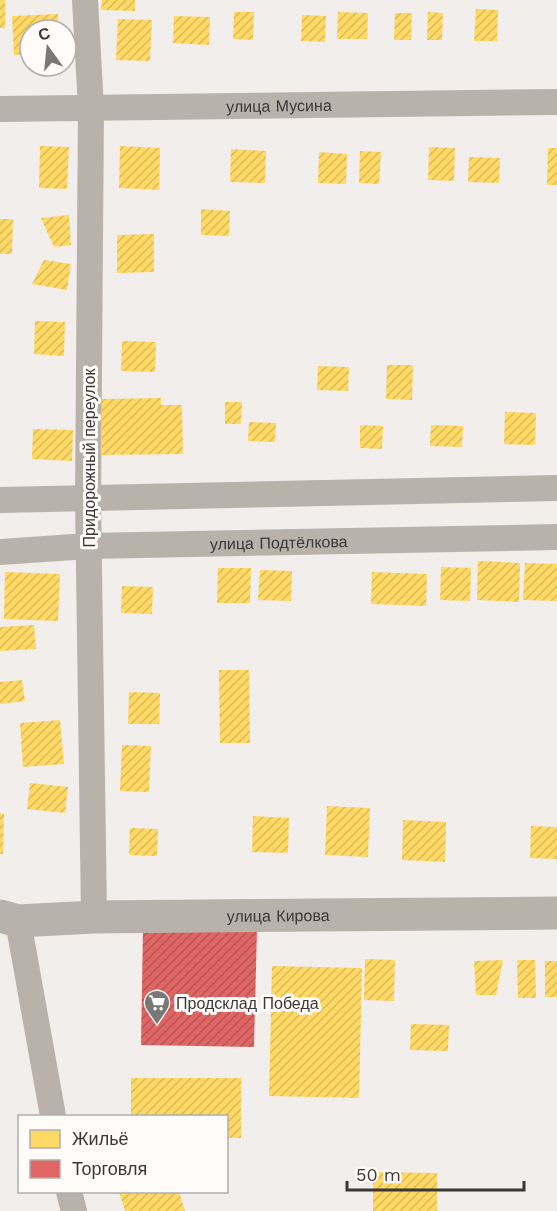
<svg xmlns="http://www.w3.org/2000/svg" width="557" height="1211" viewBox="0 0 557 1211" font-family="'Work Sans',sans-serif">
<style>
.homes{fill:url(#homes-hatch)}
.shops{fill:url(#shops-hatch)}
.lines{fill:none;stroke-linecap:round;stroke-linejoin:round}
.street{stroke:#b9b2ab;stroke-width:26}
.secondary{stroke:#b8b2aa;stroke-width:33}
.labels{text-anchor:middle;dominant-baseline:central;stroke-width:6;stroke-linejoin:round;paint-order:stroke}
.street-label{font-size:16px;fill:#3a3837;stroke:#fffbf9}
.poi-label{font-size:16px;fill:#3a3837;stroke:#fffbf9;text-anchor:start}
</style>
<defs>
<pattern id="homes-hatch" width="6" height="6" patternUnits="userSpaceOnUse" patternTransform="scale(1.5)"><rect width="6" height="6" fill="#ffd966"/><path d="M-1 1l2-2M0 6l6-6M5 7l2-2" fill="none" stroke="#dbbb59"/></pattern>
<pattern id="shops-hatch" width="6" height="6" patternUnits="userSpaceOnUse" patternTransform="scale(1.5)"><rect width="6" height="6" fill="#e06666"/><path d="M-1 1l2-2M0 6l6-6M5 7l2-2" fill="none" stroke="#b75555"/></pattern>
</defs>
<rect width="100%" height="100%" fill="#f1eeec"/>
<!-- homes -->
<path class="homes" d="M0,0H5V28H0Z
M102,0H135V11L101,10Z
M476,9L498,10L497,41H474Z
M234,12H254L253,40L233,39Z
M338,12L368,13L367,39H337Z
M428,12L443,13L442,40H427Z
M395,13H412L411,40H394Z
M58,14L59,30H30V54L14,55L12,16Z
M302,15L326,16L325,42L301,41Z
M174,16L210,17L209,45L173,43Z
M118,19L152,20L150,61L116,60Z
M40,146L69,147L67,189L39,188Z
M120,146L160,148L159,190L119,188Z
M429,147L455,148L454,181L428,180Z
M548,148H557V185H547Z
M231,149L266,151L265,183L230,182Z
M360,151L381,152L379,184L359,183Z
M319,152L347,154L346,184L318,183Z
M469,157L500,158L499,183L468,182Z
M201,209L230,211L229,236L201,235Z
M69,215L71,245L54,247L41,218Z
M0,219H13L12,254H0Z
M154,234V272L117,273V235Z
M44,260L71,264L67,290L32,284Z
M35,321L65,322L64,356L34,354Z
M122,341L156,342L155,372L121,371Z
M387,365H413L412,400L386,399Z
M318,366L349,367L348,391L317,390Z
M161,398V405H182L183,454L102,455V399Z
M225,402H242L241,424H225Z
M505,412L536,413L535,445L504,444Z
M249,422L276,423L275,442L248,441Z
M360,425L383,426L382,449L360,448Z
M431,425L463,426L462,447L430,446Z
M33,429L73,430L72,461L32,459Z
M478,561L520,563L519,602L477,600Z
M525,563L557,564V601L523,600Z
M441,567L471,568L470,601L440,600Z
M218,568H251L250,603H217Z
M260,570L292,571L291,601L258,600Z
M5,572L60,574L58,621L4,619Z
M372,572L427,574L426,606L371,604Z
M122,586L153,587L152,614L121,613Z
M34,625L36,649L0,651V627Z
M219,670H249L250,743H220Z
M22,680L25,701L0,704V682Z
M129,692L160,693L159,724H128Z
M60,720L64,764L23,767L20,723Z
M122,745L151,746L149,792L120,791Z
M30,783L68,787L65,813L27,809Z
M327,806L370,808L368,857L325,855Z
M0,813L4,814L3,854H0Z
M253,816L289,818L288,853L252,852Z
M403,820L446,822L445,862L402,860Z
M531,826L557,827V859L530,858Z
M130,828L158,829L157,856L129,855Z
M365,959L395,960L394,1001L364,1000Z
M503,960L496,995H476L474,961Z
M517,960H535L536,998H518Z
M545,961H557V997H545Z
M272,966L362,968L359,1098L269,1096Z
M411,1024L449,1025L448,1051L410,1050Z
M131,1078H241V1138H226V1116H131Z
M373,1172L437,1173V1211H373Z
M119,1192H179L185,1211H125Z"/>
<!-- shops -->
<path class="shops" d="M143,927L257,929L254,1047L141,1045Z"/>
<g class="lines">
<!-- street -->
<g class="street">
<path d="M85,0L91,108L88,498L94,917"/>
<path id="s1" d="M0,109L557,102"/>
<path d="M0,500L557,488"/>
<path id="s2" d="M0,552L88,546L557,537"/>
<path d="M18,921L53,1116"/>
<path d="M69,1192L74,1211"/>
</g>
<!-- secondary -->
<path class="secondary" id="s3" d="M0,916L18,921L94,917L557,913"/>
</g>
<!-- icons -->
<defs>
<symbol id="supermarket-pin" viewBox="-11 -11 22 30"><path d="M0 17L-7.5 6A9.5 9.5 0 1 1 7.5 6Z" fill="#7a7876" stroke="#fffbf9"/><path d="M-6-5.5h2.5l.6 2H6L4.5 2H-2.5L-4.4-4H-6ZM-1.5 3.2a1.3 1.3 0 1 0 .1 0ZM3 3.2a1.3 1.3 0 1 0 .1 0Z" fill="#fff"/></symbol>
</defs>
<g fill-rule="evenodd">
<use href="#supermarket-pin" x="142" y="988" width="30" height="40"/>
</g>
<g class="labels">
<!-- street labels -->
<g class="street-label">
<text stroke="none"><textPath href="#s1" startOffset="279">улица Мусина</textPath></text>
<text transform="translate(89 458) rotate(-90)">Придорожный переулок</text>
<text stroke="none"><textPath href="#s2" startOffset="279">улица Подтёлкова</textPath></text>
<text stroke="none"><textPath href="#s3" startOffset="279">улица Кирова</textPath></text>
</g>
<!-- poi labels -->
<g class="poi-label">
<text x="176" y="1003">Продсклад Победа</text>
</g>
</g>
<!-- legend -->
<rect x="18" y="1115" width="210" height="78" fill="#fffbf9" stroke="#b0adab" stroke-width="1.5"/>
<rect x="30" y="1130" width="30" height="18" fill="#ffd966" stroke="#b0adab" stroke-width="1.5"/>
<text x="72" y="1145" font-size="18" fill="#3a3837">Жильё</text>
<rect x="30" y="1160" width="30" height="18" fill="#e06666" stroke="#b0adab" stroke-width="1.5"/>
<text x="72" y="1175" font-size="18" fill="#3a3837">Торговля</text>
<!-- north arrow -->
<g transform="translate(48 48) rotate(345)"><circle r="28" fill="#fffbf9" stroke="#b0adab" stroke-width="1.5"/>
<path d="M0-4.5L10 22L0 15L-10 22Z" fill="#7a7876"/>
<text y="-9" font-size="16" font-weight="bold" text-anchor="middle" fill="#3a3837">С</text>
</g>
<!-- scale -->
<path d="M347 1181v9h177v-9" fill="none" stroke="#3a3837" stroke-width="3"/>
<text x="356" y="1181" font-size="18" fill="#3a3837" stroke="#fffbf9" stroke-width="4.5" paint-order="stroke">50 m</text>
</svg>
